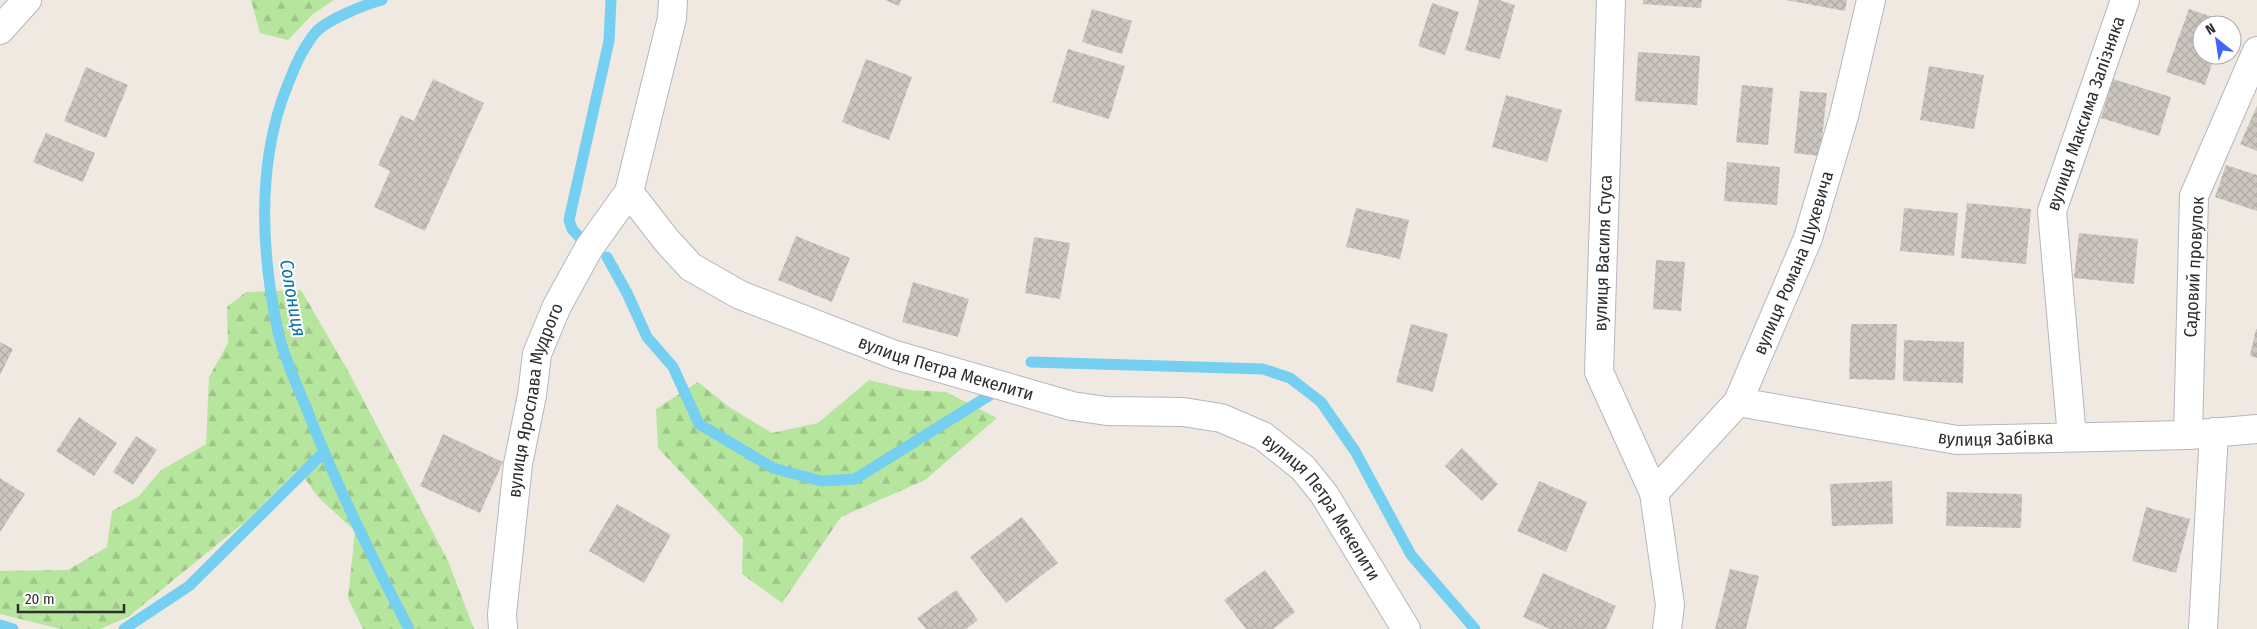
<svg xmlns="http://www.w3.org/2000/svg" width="2257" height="629" viewBox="0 0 2257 629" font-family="'Fira Sans Condensed',sans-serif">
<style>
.forest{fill:url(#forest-firs)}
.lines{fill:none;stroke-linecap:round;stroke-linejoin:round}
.stream{stroke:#75cff0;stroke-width:11}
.building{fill:url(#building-cross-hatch)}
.minor-casing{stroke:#b4b7c1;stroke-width:30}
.minor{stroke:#fff;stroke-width:28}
.labels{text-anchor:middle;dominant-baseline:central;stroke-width:4;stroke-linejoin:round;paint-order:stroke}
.street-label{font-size:18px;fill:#2e2e2e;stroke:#fff}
.water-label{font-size:19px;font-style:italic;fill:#0d6fa3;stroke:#fff}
</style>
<defs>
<pattern id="forest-firs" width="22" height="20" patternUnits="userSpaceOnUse" patternTransform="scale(1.25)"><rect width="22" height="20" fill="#b6e59e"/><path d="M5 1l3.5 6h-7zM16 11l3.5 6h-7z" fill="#9dc588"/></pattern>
<pattern id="building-cross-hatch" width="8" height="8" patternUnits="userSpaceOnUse" patternTransform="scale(1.25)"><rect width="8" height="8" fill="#cbc7bf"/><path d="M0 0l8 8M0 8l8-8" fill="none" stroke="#afaba4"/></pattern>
</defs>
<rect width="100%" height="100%" fill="#efe9e1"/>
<!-- forest -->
<path class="forest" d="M251,0H334L313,14L288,40L260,33Z
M301,290L347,369L448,561L474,629H363L348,598L355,531L319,498L298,469L246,521L128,617L100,629H61L0,614V571L68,570L107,547L112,511L139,496L160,471L206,444L209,377L228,343L227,307L246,292Z
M869,380L910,390L946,392L997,418L925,480L841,517L782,603L742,574L743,538L658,448L656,409L698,382L729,407L772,433L818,423Z"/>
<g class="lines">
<!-- stream -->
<path class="stream" d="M382,0C366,4 326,20 315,33C299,53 291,76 282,100C257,174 262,256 278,332C284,358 297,385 307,410C336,484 372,558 409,629
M586,244L572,229L569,220L609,41L611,0
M607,257L627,293L647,337L673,367L699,424L773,468L821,481L855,479L990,395
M1031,362L1263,369L1290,378L1321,402L1355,451L1411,555L1475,629
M0,625L13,629
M124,629L189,586L323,453"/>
</g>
<!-- building -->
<path class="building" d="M885,0H901L899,6Z
M1479,0H1499L1515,5L1500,59L1465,50Z
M1643,0H1702L1701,8L1643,4Z
M1786,0H1847L1845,11Z
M1432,3L1459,12L1445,55L1418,46Z
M1092,9L1132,21L1122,54L1082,42Z
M2189,9L2227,22L2226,25H2202V55H2215L2205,85L2166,72Z
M1068,49L1125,66L1109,119L1052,102Z
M1638,52L1700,56L1697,105L1635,101Z
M866,59L912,77L889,140L842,122Z
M1929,66L1984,75L1974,129L1920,120Z
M86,67L128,85L106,138L64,121Z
M433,79L484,103L425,231L374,207L390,171L378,165L401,115L414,121Z
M2113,79L2171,97L2159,136L2101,118Z
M1742,85L1773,88L1768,145L1736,142Z
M1800,91L1827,93L1820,156L1794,153Z
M1506,95L1562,110L1547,162L1492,147Z
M2257,106V151L2240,144Z
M46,133L95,153L83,182L33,162Z
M1727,162L1780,167L1777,205L1724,201Z
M2226,165L2257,175V211L2215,197Z
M1967,203L2031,209L2026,264L1961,258Z
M1356,208L1409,220L1400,259L1346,247Z
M1904,208L1958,213L1954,256L1900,251Z
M2079,233L2138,239L2134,284L2074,278Z
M796,236L850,258L832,302L778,280Z
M1034,237L1070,243L1060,299L1025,293Z
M1656,260L1685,262L1681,311L1653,309Z
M913,282L969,299L958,337L902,322Z
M1411,324L1448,334L1433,392L1396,382Z
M1851,324H1897L1895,380L1849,379Z
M2256,329H2257V358L2250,356Z
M1904,340L1964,342L1963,383L1903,381Z
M0,342L13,349L0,375Z
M79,417L117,443L94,476L56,451Z
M443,434L503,462L480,513L420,486Z
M136,436L157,450L133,485L113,472Z
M1462,448L1498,484L1482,501L1445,466Z
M0,478L25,494L0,532Z
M1539,481L1587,502L1566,552L1517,531Z
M1892,481L1893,524L1832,526L1830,484Z
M1947,492L2022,494L2021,528L1946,526Z
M617,504L671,535L644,583L589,551Z
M2146,507L2190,519L2176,573L2132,561Z
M1022,517L1058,563L1006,603L970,557Z
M1730,569L1759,576L1746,629H1715Z
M1265,570L1295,612L1273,629H1246L1224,600Z
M1543,573L1616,606L1606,629H1550L1523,617Z
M956,590L978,620L966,629H926L917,618Z"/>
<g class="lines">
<defs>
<g id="minor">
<path id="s1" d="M673,0L672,18L629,192L667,241L691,267L740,295L895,355L1072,406L1107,411L1183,412L1221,418L1263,436L1303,468L1324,494L1406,629"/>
<path d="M1611,0L1599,372L1654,493L1670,605L1667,629"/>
<path d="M0,30L27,0"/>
<path id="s2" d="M1738,402L1957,440L2188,435L2257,429"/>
<path d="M2188,435L2194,196L2257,51"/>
<path id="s3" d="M2072,437L2052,211L2125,0"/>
<path id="s4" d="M1654,493L1738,402L1808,238L1844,116L1871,0"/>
<path id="s5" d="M503,629L502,614L518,464L532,395L537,354L557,306L589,248L629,192"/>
<path d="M2203,629L2214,432"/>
</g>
</defs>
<!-- minor casing -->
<use href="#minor" class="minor-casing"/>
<!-- minor -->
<use href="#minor" class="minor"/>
</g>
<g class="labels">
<!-- street labels -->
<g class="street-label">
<text stroke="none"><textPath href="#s3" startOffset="330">вулиця Максима Залізняка</textPath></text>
<text transform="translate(1603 253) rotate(-88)">вулиця Василя Стуса</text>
<text stroke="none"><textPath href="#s4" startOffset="274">вулиця Романа Шухевича</textPath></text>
<text transform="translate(2194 267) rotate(-87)">Садовий провулок</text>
<text stroke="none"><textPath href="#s1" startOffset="570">вулиця Петра Мекелити</textPath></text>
<text stroke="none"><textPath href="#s5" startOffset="232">вулиця Ярослава Мудрого</textPath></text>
<text stroke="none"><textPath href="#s2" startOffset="261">вулиця Забівка</textPath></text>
<text stroke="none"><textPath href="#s1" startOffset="990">вулиця Петра Мекелити</textPath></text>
</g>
<!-- water labels -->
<g class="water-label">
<text transform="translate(293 298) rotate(80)">Солониця</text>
</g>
</g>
<!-- north arrow -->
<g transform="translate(2217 40) rotate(330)"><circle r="24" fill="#ffffff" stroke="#ababab"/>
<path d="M0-4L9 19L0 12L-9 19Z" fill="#4264fb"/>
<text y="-8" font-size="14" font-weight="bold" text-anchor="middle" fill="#2e2e2e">N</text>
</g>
<!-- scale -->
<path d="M18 604v8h106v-8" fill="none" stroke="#2e2e2e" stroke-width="2.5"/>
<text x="25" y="604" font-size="15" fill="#2e2e2e" stroke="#ffffff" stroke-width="4" paint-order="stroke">20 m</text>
</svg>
